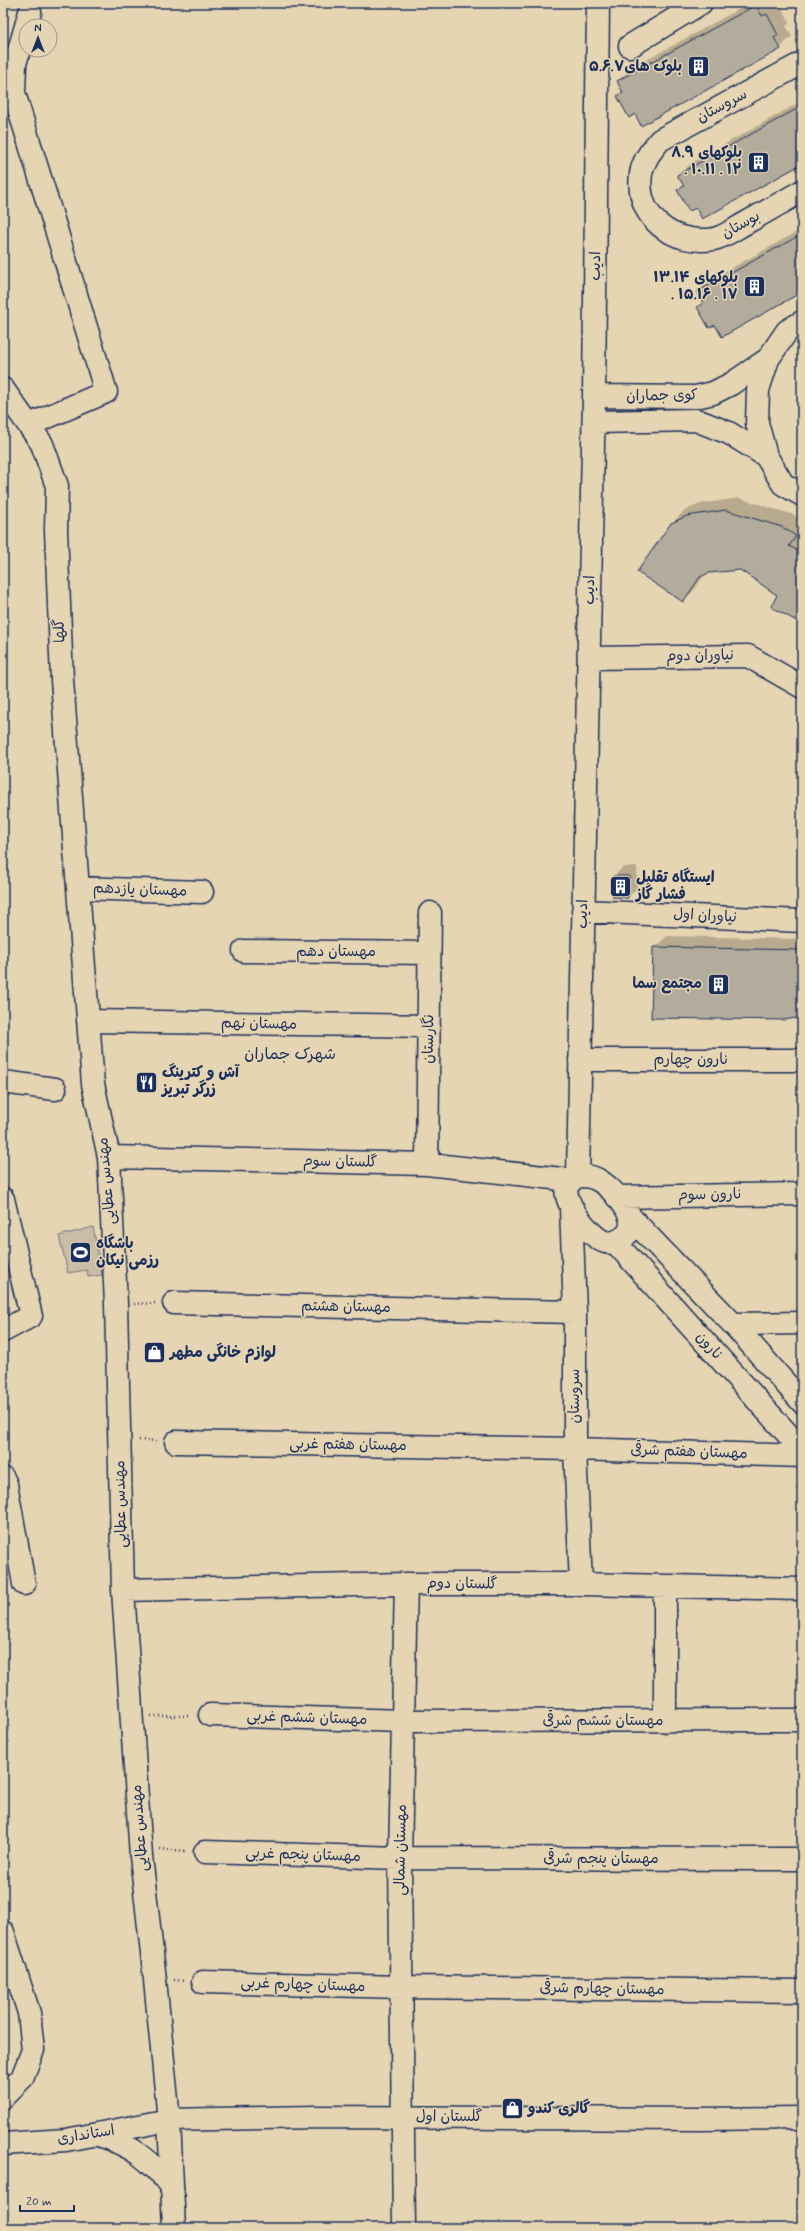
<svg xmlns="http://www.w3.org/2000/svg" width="805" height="2231" viewBox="0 0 805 2231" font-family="Mynerve,'Playpen Sans Arabic',sans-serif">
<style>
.green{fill:#c9bda6;stroke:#727682}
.shadow{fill:#0003}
.building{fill:#b3ac9d;stroke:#1b2f5e}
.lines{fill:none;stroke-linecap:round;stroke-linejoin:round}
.minor-casing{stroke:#1b2f5e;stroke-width:25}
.major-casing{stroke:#1b2f5e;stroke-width:25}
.path{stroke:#1b2f5e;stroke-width:2.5;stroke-dasharray:1 3;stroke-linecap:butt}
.minor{stroke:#e6d5b2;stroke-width:22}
.major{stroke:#e6d5b2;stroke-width:22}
.labels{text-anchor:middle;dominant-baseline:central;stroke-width:3;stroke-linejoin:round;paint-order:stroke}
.poi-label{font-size:15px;font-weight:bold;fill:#1b2f5e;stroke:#e6d5b2;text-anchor:start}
.street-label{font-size:15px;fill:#1b2f5e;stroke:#e6d5b2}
.neighbourhood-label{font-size:16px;fill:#1b2f5e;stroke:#e6d5b2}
</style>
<rect width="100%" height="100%" fill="#e6d5b2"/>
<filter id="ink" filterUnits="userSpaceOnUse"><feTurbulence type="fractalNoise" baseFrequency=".025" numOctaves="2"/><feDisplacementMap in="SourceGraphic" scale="8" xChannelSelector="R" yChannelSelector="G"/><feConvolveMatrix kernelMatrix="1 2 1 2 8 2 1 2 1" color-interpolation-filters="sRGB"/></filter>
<g filter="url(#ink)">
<!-- green -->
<path class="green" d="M93,1227L102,1275L88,1277L87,1270L68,1273L59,1236Z"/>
<!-- shadow -->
<path class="shadow" d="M750,3H773L775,5L779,3L790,23L786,26L792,36L780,48L635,113L618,96L623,91L618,81L630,69Z
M802,101V162L696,206L679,190L684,184L679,175L691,163Z
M802,229V291L715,324L698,307L704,302L698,292L710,280Z
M739,498L794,515L802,521V623L779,594L741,569L705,573L695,589L683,601L672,524L684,511L700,504Z
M623,867H637V888L628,897L614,876Z
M667,936L802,939V1016L654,948Z"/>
<!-- building -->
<path class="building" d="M756,5L762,16L767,14L778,35L774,38L781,49L641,126L635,114L629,118L617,96L623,93L617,81Z
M802,106V164L702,219L696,208L689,211L677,190L684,186L677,175Z
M802,234V292L722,337L715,325L709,328L697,307L703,303L697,292Z
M726,510L782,527L796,536L789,546L802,553V624L771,607L777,595L740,570L709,573L700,577L683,602L637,572L671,523L687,516Z
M613,876H629L628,898L613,897Z
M653,947L802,950V1017L784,1020L651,1018Z"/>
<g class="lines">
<defs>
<path id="minor" d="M630,46L701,3
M802,63L660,140C652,150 643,160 641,174C635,218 674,246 714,239C724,237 735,229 744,224C763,213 783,202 802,191
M802,322L787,331L768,359L758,390L757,423L766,456L783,484L802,495
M3,389L42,444L57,486L56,530L62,680L93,1084L109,1157L116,1304L123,1590L141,1856L155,1980L169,2120L174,2228
M594,396L696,397L713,393L731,384L768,359
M594,422L696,420L729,433L766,456
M29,425L106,392L14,93L15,64L30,12
M589,658L748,656L802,687
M78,888L202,892
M583,911L802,921
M244,951L429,953
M88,1021L429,1026
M580,1060H802
M3,1082L55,1089
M109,1157L427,1164L571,1180
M427,1164L430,913
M578,1176L594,396L598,3
M578,1176C585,1176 592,1176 598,1180C612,1187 644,1221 625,1236C619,1241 612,1244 605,1242C591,1238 562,1202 567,1187C569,1182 573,1179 578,1176Z
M617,1197L802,1194
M3,1199L31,1316L3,1331
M571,1208L575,1312V1449L581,1584
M630,1217L733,1324L802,1402
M615,1242L802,1450
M174,1303L575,1312
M733,1324L802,1323
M176,1442L575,1449L802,1456
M3,1478L6,1484L24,1584
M665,1586V1721
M123,1590L406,1584H581L802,1589
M210,1715L403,1721L802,1720
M205,1852L400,1858L802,1859
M3,1932L29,2013L33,2050L22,2078L3,2097
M203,1982L402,1987L802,1991
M404,2228L400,1858L406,1584"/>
<path id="major" d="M98,2135C133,2146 150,2159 172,2188
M3,2144L66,2140L169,2120L315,2117L700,2119L802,2118"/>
</defs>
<!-- minor casing -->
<use href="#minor" class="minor-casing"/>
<!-- major casing -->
<use href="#major" class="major-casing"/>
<!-- path -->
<path class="path" d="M134,1304L155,1303
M139,1440L158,1441
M151,1716H192
M160,1849L187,1851
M174,1980L185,1981"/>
<!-- minor -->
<use href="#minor" class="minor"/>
<!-- major -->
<use href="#major" class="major"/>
</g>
</g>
<!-- icons -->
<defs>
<symbol id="building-square" viewBox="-11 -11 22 22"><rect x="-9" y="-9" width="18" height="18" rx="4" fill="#1b2f5e" stroke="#e6d5b2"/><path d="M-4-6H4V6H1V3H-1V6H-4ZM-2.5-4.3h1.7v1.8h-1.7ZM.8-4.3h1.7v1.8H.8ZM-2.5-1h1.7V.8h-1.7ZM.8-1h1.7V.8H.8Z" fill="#fff"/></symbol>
<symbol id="restaurant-square" viewBox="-11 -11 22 22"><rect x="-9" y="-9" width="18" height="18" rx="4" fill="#1b2f5e" stroke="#e6d5b2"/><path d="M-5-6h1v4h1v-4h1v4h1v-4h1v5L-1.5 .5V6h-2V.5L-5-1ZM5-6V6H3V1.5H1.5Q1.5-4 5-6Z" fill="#fff"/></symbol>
<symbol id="stadium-square" viewBox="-11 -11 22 22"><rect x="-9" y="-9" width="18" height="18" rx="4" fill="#1b2f5e" stroke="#e6d5b2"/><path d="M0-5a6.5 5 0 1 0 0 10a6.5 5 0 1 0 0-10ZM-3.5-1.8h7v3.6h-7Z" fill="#fff"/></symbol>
<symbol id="shop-square" viewBox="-11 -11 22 22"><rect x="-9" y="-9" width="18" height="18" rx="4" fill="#1b2f5e" stroke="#e6d5b2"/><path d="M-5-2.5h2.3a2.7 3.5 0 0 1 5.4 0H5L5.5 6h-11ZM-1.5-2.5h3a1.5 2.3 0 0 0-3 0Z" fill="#fff"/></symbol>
</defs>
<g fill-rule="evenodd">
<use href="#building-square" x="686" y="54" width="25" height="25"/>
<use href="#building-square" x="746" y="150" width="25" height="25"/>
<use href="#building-square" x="742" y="274" width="25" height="25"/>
<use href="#building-square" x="608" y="874" width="25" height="25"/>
<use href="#building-square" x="706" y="972" width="25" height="25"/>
<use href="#restaurant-square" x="134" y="1070" width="25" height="25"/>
<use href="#stadium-square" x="68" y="1240" width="25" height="25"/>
<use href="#shop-square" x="142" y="1340" width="25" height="25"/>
<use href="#shop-square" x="500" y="2096" width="25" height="25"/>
</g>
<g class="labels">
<!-- poi labels -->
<g class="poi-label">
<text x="682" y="67" text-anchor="end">بلوک های۵.۶.۷</text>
<text x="742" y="153" text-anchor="end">بلوکهای ۸.۹<tspan x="742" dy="17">. ۱۰.۱۱ . ۱۲</tspan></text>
<text x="738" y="278" text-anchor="end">بلوکهای ۱۳.۱۴<tspan x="738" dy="17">. ۱۵.۱۶ . ۱۷</tspan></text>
<text x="636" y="878">ایستگاه تقلیل<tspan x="636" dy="17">فشار گاز</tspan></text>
<text x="702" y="984" text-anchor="end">مجتمع سما</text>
<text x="162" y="1073">آش و کترینگ<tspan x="162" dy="17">زرگر تبریز</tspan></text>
<text x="96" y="1244">باشگاه<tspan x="96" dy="17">رزمی نیکان</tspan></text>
<text x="170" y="1353">لوازم خانگی مطهر</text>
<text x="528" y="2109">گالری کندو</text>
</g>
<!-- street labels -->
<g class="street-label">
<text transform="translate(722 106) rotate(-28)">سروستان</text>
<text transform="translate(741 225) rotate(-29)">بوستان</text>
<text transform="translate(596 266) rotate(-89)">ادیب</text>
<text transform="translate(662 396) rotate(-1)">کوی جماران</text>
<text transform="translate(590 590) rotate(-89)">ادیب</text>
<text transform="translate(60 631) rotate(-92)">گلها</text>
<text transform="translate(700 656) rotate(-1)">نیاوران دوم</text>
<text transform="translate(140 890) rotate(2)">مهستان یازدهم</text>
<text transform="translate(583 914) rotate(-89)">ادیب</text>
<text transform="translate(705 916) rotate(3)">نیاوران اول</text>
<text x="336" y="952">مهستان دهم</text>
<text transform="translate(259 1024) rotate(1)">مهستان نهم</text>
<text transform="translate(429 1039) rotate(-89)">نگارستان</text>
<text x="691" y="1060">نارون چهارم</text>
<text transform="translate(340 1162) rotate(1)">گلستان سوم</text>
<text transform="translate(107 1181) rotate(-95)">مهندس عطایی</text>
<text transform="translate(710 1195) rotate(-1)">نارون سوم</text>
<text transform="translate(346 1307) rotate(1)">مهستان هشتم</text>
<text transform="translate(709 1346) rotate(48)">نارون</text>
<text transform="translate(575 1396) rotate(-90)">سروستان</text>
<text transform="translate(348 1445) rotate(1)">مهستان هفتم غربی</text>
<text transform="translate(689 1452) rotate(2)">مهستان هفتم شرقی</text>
<text transform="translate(121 1504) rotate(-91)">مهندس عطایی</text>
<text transform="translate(462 1584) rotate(1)">گلستان دوم</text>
<text transform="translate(307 1718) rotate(2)">مهستان ششم غربی</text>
<text x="603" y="1721">مهستان ششم شرقی</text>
<text transform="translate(140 1828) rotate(-94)">مهندس عطایی</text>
<text transform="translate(401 1850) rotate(-89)">مهستان شمالی</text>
<text transform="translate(303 1855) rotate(2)">مهستان پنجم غربی</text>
<text x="601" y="1859">مهستان پنجم شرقی</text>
<text transform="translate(303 1985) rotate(2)">مهستان چهارم غربی</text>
<text transform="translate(602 1989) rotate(1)">مهستان چهارم شرقی</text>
<text x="449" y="2117">گلستان اول</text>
<text transform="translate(86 2135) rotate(-9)">استاندارى</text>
</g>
<!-- neighbourhood labels -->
<g class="neighbourhood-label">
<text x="290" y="1054">شهرک جماران</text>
</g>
</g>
<!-- margin -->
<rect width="805" height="2231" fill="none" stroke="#e6d5b2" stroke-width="16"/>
<rect x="8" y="8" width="789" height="2215" fill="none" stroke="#1b2f5e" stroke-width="1.5" filter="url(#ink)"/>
<!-- north arrow -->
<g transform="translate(38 38)"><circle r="19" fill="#e6d5b2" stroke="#959390"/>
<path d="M0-3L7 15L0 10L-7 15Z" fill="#1b2f5e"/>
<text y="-6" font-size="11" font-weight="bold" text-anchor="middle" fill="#1b2f5e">N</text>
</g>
<!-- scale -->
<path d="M20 2205v6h54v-6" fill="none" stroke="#1b2f5e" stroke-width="2"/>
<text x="26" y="2205" font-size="12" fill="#1b2f5e" stroke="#e6d5b2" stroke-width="3" paint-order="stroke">20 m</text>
</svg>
